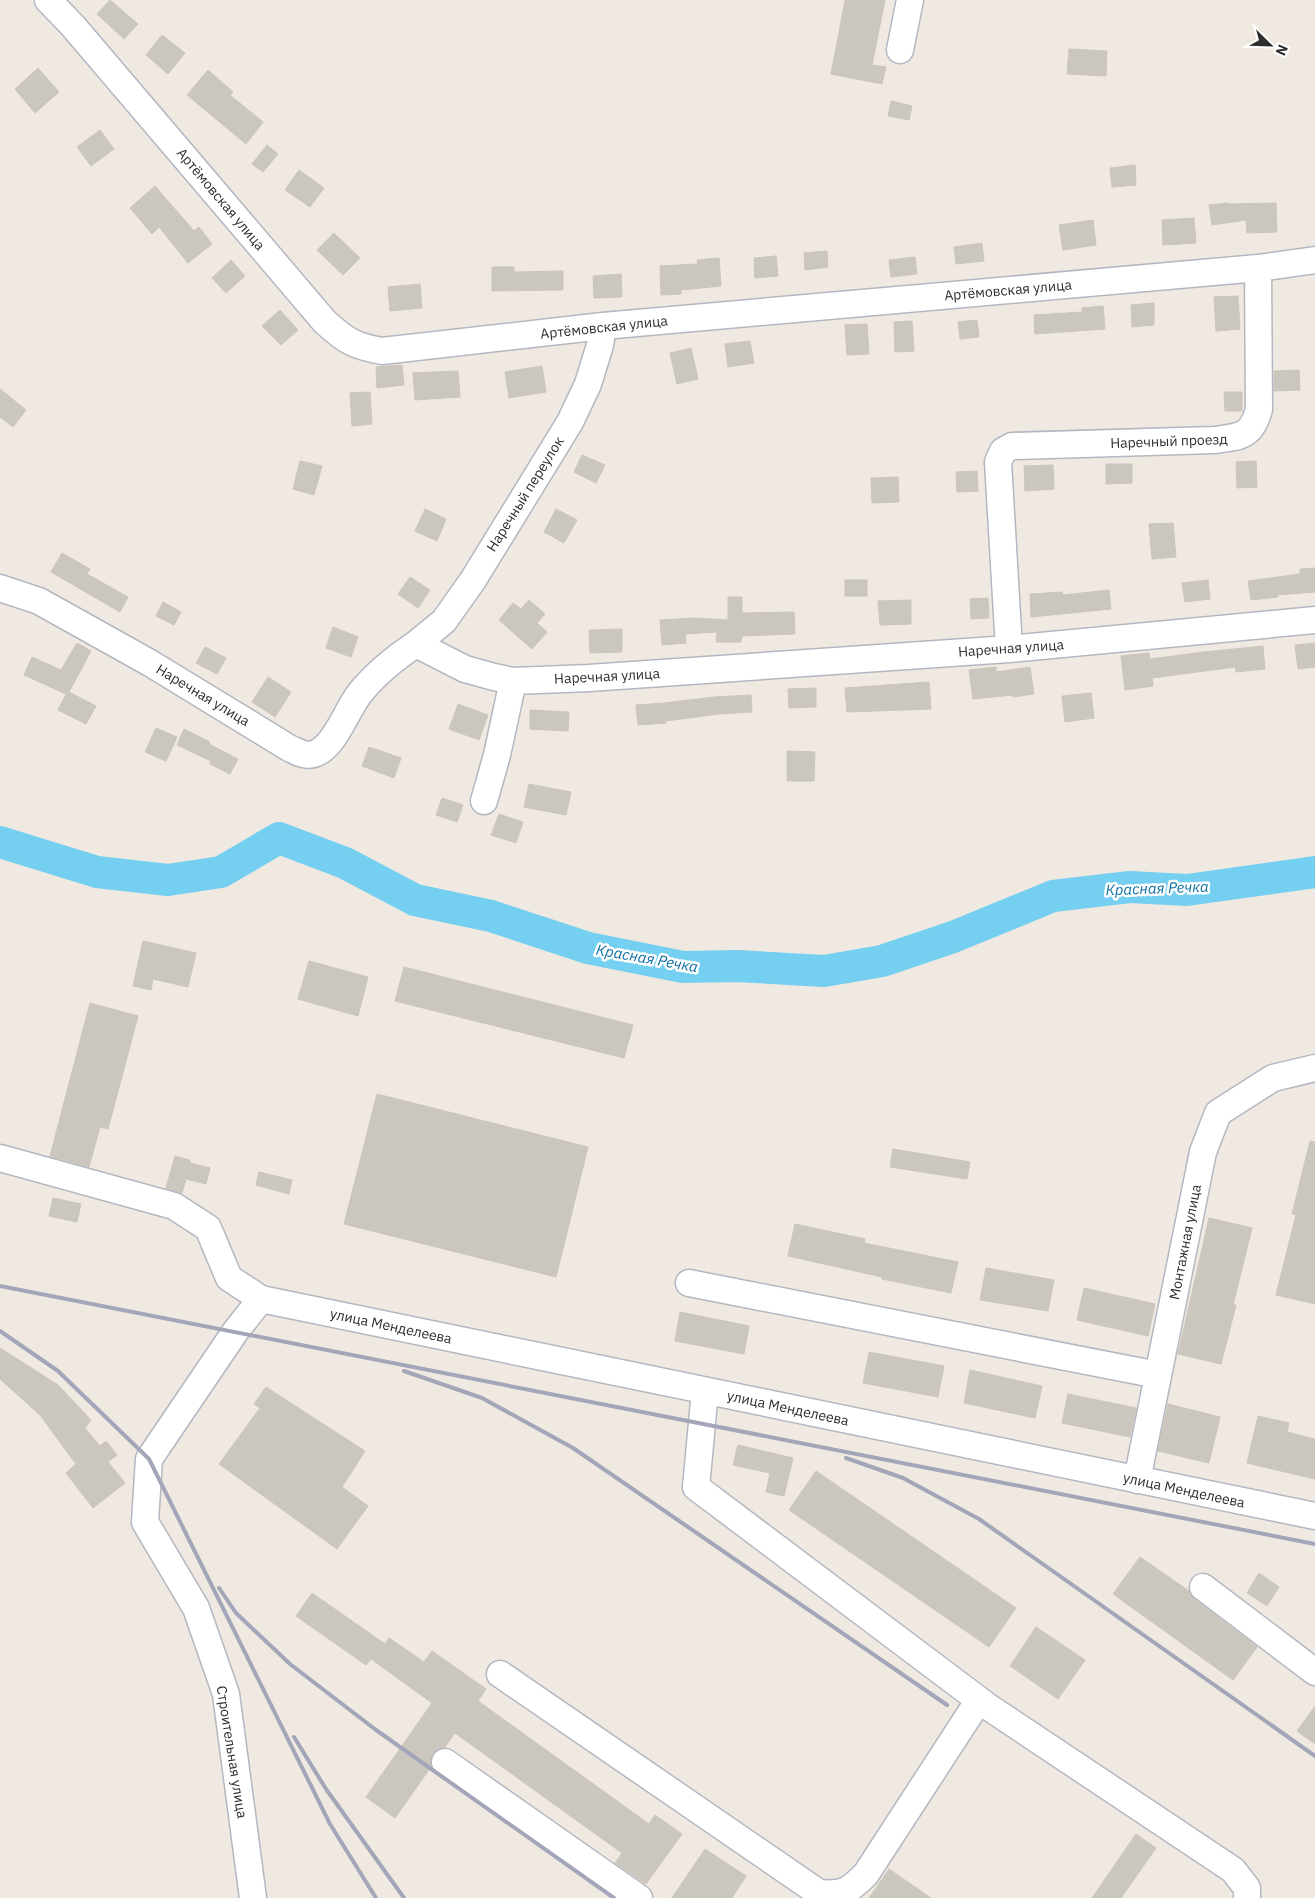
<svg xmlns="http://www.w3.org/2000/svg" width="1315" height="1898" viewBox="0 0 1315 1898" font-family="'IBM Plex Sans',sans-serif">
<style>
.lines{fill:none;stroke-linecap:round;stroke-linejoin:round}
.river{stroke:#75cff0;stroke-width:32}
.building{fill:#cbc7bf;stroke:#cbc5ba}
.minor-casing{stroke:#b4b7c1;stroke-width:29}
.minor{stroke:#fff;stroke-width:26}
.rail{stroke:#a3a6b8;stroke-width:4}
.labels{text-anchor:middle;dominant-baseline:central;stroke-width:5;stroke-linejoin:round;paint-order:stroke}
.street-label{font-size:14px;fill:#2e2e2e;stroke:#fff}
.water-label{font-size:15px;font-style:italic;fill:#0d6fa3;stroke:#fff}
</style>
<rect width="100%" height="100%" fill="#efe9e1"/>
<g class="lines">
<!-- river -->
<path class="river" d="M0,842L97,872L168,880L221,872L279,838L345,863L415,900L491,916L588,948L683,967L737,966L824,971L882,961L953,937L1053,896L1130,887L1187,890L1315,872"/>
</g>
<!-- building -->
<path class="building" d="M110,0L138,24L124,39L97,14Z
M845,0H885L872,65L886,67L882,84L831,74Z
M162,35L185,53L168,74L146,55Z
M1069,49L1107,51L1106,76L1067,74Z
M38,68L59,92L35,113L15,89Z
M208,70L233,92L230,95L263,122L246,144L187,95Z
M891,101L912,106L909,120L888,116Z
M100,130L114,149L91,166L77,147Z
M267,145L278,154L263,172L252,164Z
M1135,165L1136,185L1112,187L1110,168Z
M299,170L324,188L310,207L285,190Z
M155,186L194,231L199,227L212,244L188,263L159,227L152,234L130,208Z
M1228,203V204L1276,203L1277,232L1247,233L1246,220L1212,225L1209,205Z
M1194,218L1196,243L1163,245L1162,220Z
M1093,220L1096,245L1063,250L1059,225Z
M334,233L360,258L343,275L317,250Z
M982,243L984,261L956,264L954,247Z
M827,251L828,267L805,270L804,253Z
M776,256L778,276L755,278L754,258Z
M915,257L917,274L891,277L889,260Z
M719,258L721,286L681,290V294L661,295L660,266L698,264L697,260Z
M231,260L245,276L226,293L212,278Z
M492,267H514V272L563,271V290L492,291Z
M621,274L622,297L594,298L593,276Z
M420,284L422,308L390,311L388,287Z
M1238,296L1240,329L1216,331L1214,297Z
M1154,303V325L1132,327L1131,305Z
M1103,306L1105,329L1035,334L1034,315L1082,312V308Z
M280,310L298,330L281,345L262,326Z
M977,320L979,337L960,339L958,322Z
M912,321L914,351L895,352L894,322Z
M867,324L869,354L847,355L845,325Z
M750,341L754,363L728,367L725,344Z
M691,348L698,379L677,384L670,353Z
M402,365L404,385L377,388L376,367Z
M542,366L546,392L509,398L505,372Z
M1299,370L1300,390L1274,391V371Z
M458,371L460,397L415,400L413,373Z
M0,389L26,410L13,427L0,417Z
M370,392L372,424L352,426L350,393Z
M1224,392H1242V411H1225Z
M582,455L605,465L596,483L574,472Z
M300,461L322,466L314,495L293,489Z
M1256,461L1257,487L1237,488L1236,462Z
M1106,464H1132V483L1106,484Z
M1053,465L1054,489L1025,491L1024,466Z
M977,471L978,491L957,492L956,472Z
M898,477L899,502L872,503L871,478Z
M425,509L446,519L437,541L415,531Z
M556,509L577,520L564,543L544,532Z
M1173,523L1176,557L1152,559L1149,524Z
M62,553L90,569L87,574L128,597L120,612L51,572Z
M1315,568V592L1277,595L1278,597L1251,600L1248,581L1300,574V569Z
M410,577L430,590L418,608L398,594Z
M845,580H867V596H845Z
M1208,580L1210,599L1185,602L1182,583Z
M1109,590L1111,609L1031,617L1030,594L1062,592L1063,595Z
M728,597H742V613L794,612L795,634L742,636L741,642H716L717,632L685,634L686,643L662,645L660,620L694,618L728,620Z
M988,598L989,618L971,619L970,599Z
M529,600L545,614L537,623L547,632L532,649L499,620L513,603L521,609Z
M911,600V624L880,625L878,601Z
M163,602L181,612L174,625L156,616Z
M333,627L358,637L351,657L326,648Z
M622,629V652L590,653L589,630Z
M77,643L91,651L69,692L96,706L86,724L58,710L66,694L24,675L32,657L61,670Z
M1315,643V667L1298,669L1295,645Z
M1263,646L1265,669L1236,672L1235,667L1152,678L1153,686L1125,690L1121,656L1149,653L1150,659L1204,652Z
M205,647L226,658L217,674L196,663Z
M996,667V672L1030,667L1034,694L1013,697V695L973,699L969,670Z
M268,677L291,692L275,717L252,702Z
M929,682L931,709L847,712L845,688Z
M816,688V707L789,708L788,689Z
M1091,693L1094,718L1065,722L1062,696Z
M751,695L752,712L718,714L666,721V723L638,725L636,705L664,703L714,697Z
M458,704L488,715L479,740L449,729Z
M530,710L569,712L568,731L530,729Z
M156,728L177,737L166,761L145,752Z
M184,729L210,742L209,744L238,759L230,774L210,764L211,761L177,745Z
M369,747L401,758L394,778L362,766Z
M787,751L815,752L814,781H787Z
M529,784L571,792L566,815L524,807Z
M442,798L463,805L457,822L436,815Z
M499,814L523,822L516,843L491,835Z
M143,941L196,953L188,987L153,979L151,990L133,986Z
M309,961L368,977L358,1016L298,999Z
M404,967L633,1025L624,1058L395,1001Z
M90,1003L138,1016L108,1129L100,1127L89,1167L50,1156Z
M377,1094L588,1147L556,1277L344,1224Z
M1310,1141L1315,1142V1304L1276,1295L1296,1215L1292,1214Z
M893,1149L970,1162L967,1179L890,1167Z
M175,1156L190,1160V1163L210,1168L206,1184L186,1179L182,1193L166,1188Z
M259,1172L292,1180L289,1194L256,1185Z
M53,1198L81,1204L77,1222L49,1216Z
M1209,1218L1252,1228L1233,1305H1236L1221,1364L1178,1354Z
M795,1224L865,1239L864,1243L958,1262L951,1293L882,1279V1277L788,1256Z
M986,1268L1054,1280L1048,1311L980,1300Z
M1084,1288L1155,1304L1148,1336L1077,1320Z
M680,1312L749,1326L744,1354L675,1341Z
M0,1348L58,1385L91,1420L85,1428L100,1446L106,1441L117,1455L108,1462L125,1483L93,1508L66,1473L76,1464L40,1415L0,1379Z
M869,1352L944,1366L938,1397L863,1383Z
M970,1370L1042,1386L1035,1418L964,1403Z
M266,1387L365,1451L342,1487L368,1506L337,1549L219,1464L260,1408L254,1404Z
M1068,1394L1136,1408L1130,1437L1062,1423Z
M1168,1404L1220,1417L1209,1463L1158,1451Z
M1258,1416L1289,1423L1287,1432L1315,1439V1479L1247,1463Z
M738,1445L793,1458L784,1496L766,1492L770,1473L733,1465Z
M816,1471L1016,1608L989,1647L789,1510Z
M1140,1557L1189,1591L1194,1599L1257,1647L1233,1680L1113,1594Z
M1259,1573L1279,1587L1267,1606L1247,1593Z
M312,1593L385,1644L389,1638L424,1662L432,1651L486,1689L478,1701L649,1824L655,1815L682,1834L646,1884L615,1863L622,1853L455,1733L445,1747L438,1749L433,1753L430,1760L431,1767L395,1818L366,1797L432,1703L371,1659L366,1665L296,1616Z
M1036,1627L1085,1660L1058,1699L1010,1666Z
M1315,1706V1744L1297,1731Z
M1136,1834L1156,1848L1121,1898H1092Z
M705,1849L746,1876L732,1898H672Z
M889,1869L931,1898H869Z"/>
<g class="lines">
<defs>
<path id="minor" d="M48,0L73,26L325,322C346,341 354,346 382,351L603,326L1258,268L1315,260
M900,50L910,0
M0,588L39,601L150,663L289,748C296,751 305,757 314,754C335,747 347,709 360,693C376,673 395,658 416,644L465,669L494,677L513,681L589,678L1009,649L1315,620
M416,644L444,621L473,580L570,422L588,384L600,345L603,326
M1009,649L998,462L1003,451L1012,446L1214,440C1239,437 1252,437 1259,409L1258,268
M484,801L497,755L513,681
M0,1158L174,1206L208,1228L229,1278L261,1299L1315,1516
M689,1283L1158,1375
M705,1391L696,1487L987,1706L1233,1870L1247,1888V1898
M1137,1480L1203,1152L1218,1113L1273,1078L1315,1068
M1203,1587L1315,1672
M500,1674L819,1893C844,1895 849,1891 866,1874L979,1700
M445,1762L639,1898
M253,1898L226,1694L196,1608L145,1522L149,1459L235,1332L261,1299"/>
</defs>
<!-- minor casing -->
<use href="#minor" class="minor-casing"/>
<!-- minor -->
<use href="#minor" class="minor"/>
<!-- rail -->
<path class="rail" d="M0,1286L1315,1544
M0,1331L58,1371L149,1459L330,1824L376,1898
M404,1371L482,1398L573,1448L947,1705
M846,1458L903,1478L979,1519L1315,1756
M219,1588L236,1613L290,1664L376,1730L614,1898
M294,1737L326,1789L404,1898"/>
</g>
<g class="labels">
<!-- street labels -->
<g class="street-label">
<text transform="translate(221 199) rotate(50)">Артёмовская улица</text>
<text transform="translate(1008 290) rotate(-5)">Артёмовская улица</text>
<text transform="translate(604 327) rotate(-6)">Артёмовская улица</text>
<text transform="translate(1169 441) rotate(-2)">Наречный проезд</text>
<text transform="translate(525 494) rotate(-58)">Наречный переулок</text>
<text transform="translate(1011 648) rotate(-4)">Наречная улица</text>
<text transform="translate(607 676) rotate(-3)">Наречная улица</text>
<text transform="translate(203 695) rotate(31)">Наречная улица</text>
<text transform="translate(1185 1242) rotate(-79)">Монтажная улица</text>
<text transform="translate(391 1326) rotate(12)">улица Менделеева</text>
<text transform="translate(788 1408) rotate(12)">улица Менделеева</text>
<text transform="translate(1184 1490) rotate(12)">улица Менделеева</text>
<text transform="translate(232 1752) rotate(81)">Строительная улица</text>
</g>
<!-- water labels -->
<g class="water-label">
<text transform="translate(1157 888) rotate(-2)">Красная Речка</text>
<text transform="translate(647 958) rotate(10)">Красная Речка</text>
</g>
</g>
<!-- north arrow -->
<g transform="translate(1270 45) rotate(113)" stroke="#ffffff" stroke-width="4" paint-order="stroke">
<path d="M0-4L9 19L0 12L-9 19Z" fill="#2e2e2e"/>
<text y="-8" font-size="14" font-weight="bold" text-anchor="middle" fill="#2e2e2e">N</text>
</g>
</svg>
